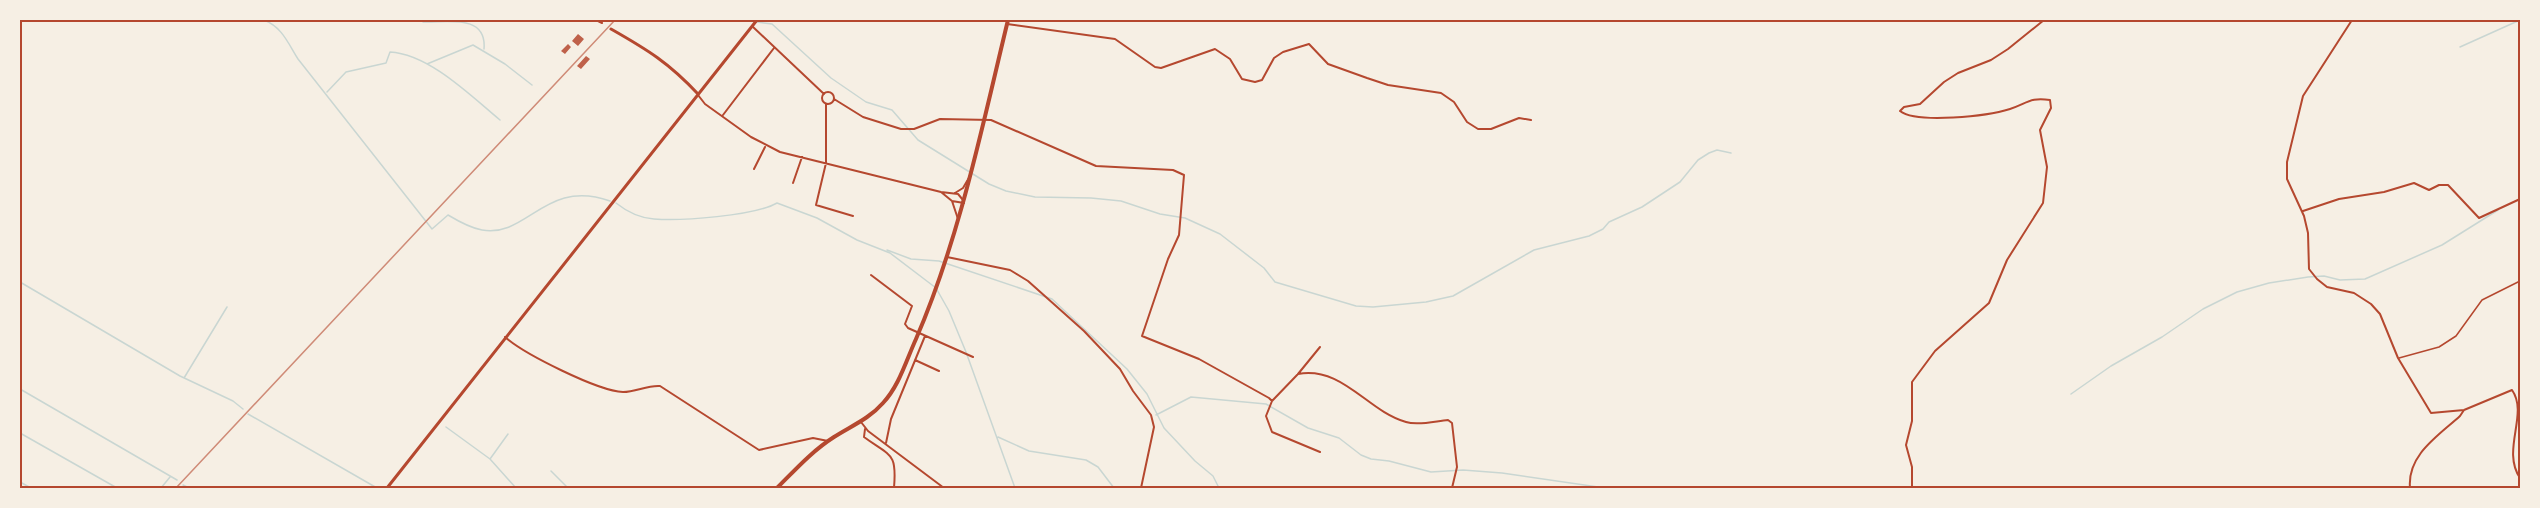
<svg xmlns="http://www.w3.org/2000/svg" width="2540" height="508" viewBox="0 0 2540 508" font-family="Rubik,sans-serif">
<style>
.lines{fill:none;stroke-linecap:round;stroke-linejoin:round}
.stream{stroke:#c9d6d2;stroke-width:1.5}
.building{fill:#bf614a}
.service{stroke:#b5482f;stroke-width:1.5}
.minor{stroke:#b5482f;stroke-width:2}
.tertiary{stroke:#b5482f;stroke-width:3}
.primary{stroke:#b5482f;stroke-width:4}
.rail{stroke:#cf8b77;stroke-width:1.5}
.neatline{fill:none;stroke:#b5482f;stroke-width:2}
</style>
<rect width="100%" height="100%" fill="#f6efe4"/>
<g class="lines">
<!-- stream -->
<path class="stream" d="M264,20C282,27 288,43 298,59L432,229L448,215C458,221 470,228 482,230C528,238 545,178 610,201
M422,20L423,22C446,23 487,13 484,49
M742,20L772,24L831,78L866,102L892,110L918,140L989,184L1006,191L1035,197L1091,198L1121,201L1160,214L1185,218L1220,234L1264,268L1275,282L1356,306L1373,307L1426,302L1453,296L1534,250L1589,236L1603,229L1609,222L1642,207L1680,182L1698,160L1709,153L1717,150L1731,153
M2460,47L2520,20
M427,64L473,45L505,64L532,85
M327,92L346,72L386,63L390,52C429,54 471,96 500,120
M616,203C626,211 640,218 654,219C681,221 754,216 777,203L817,218L857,240L890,253L936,288L949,311L966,352L1015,488
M887,250L911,259L939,261L1052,299L1127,369L1147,394L1164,428L1195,461L1213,476L1219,488
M20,282L180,376L233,401L243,409
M184,378L227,307
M20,389L177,480
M2071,394L2111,366L2162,337L2203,309L2237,292L2269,283L2308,277L2324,276L2340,280L2365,279L2442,245L2498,210
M248,414L377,488
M1156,415L1191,397L1266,404L1308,428L1339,438L1361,455L1371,459L1389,461L1431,472L1463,470L1502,473L1605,488
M446,427L490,459L516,488
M20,433L117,488
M998,437L1029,451L1086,460L1098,467L1114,488
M490,459L508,434
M551,471L568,488
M20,482L31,488
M183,485L189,488
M161,488L170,477"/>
</g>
<!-- building -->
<path class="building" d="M578,34L584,39L578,46L572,41Z
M568,44L571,47L565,54L561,51Z
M586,56L590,59L581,69L577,66Z"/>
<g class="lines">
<!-- service -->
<path class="service" d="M2399,358L2439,347L2456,336L2482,300L2520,281"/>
<!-- minor -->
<path class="minor" d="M596,20L602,23
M2352,20L2303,96L2287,162V179L2304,216L2308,233L2309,269L2317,279L2327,287L2354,293L2371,304L2380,314L2398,358L2431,413L2464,410L2512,390C2529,414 2501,450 2520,478
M1007,24L1115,39L1155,67L1161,68L1215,49L1230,59L1242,79L1255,82L1262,80L1274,58L1283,52L1309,44L1328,64L1367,78L1388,85L1441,93L1454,102L1467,122L1478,129H1491L1519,118L1531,120
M752,26L824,94
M822 98a6 6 0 1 1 12 0a6 6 0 1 1-12 0Z
M698,95L705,104L751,137L780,152L941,192L958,194L963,200
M834,99L863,117L901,129H914L940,119L991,120L1096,166L1173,170L1184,175L1179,235L1168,259L1142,336L1199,359L1269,398L1272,401L1266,416L1272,432L1320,452
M826,104V163L816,205L853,216
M723,115L774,48
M754,169L765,147
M793,183L802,157
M941,192L952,201L958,219
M955,193L963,188L970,176
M952,201L964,203
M2303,211L2339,199L2384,192L2414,183L2429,190L2439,185H2448L2479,218L2520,199
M947,257L1010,270L1028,281L1084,331L1120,369L1133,391L1151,415L1154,427L1141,488
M871,275L912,306L905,324L908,328L973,357
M505,337C524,354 598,391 623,392C636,392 647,385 660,386L759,450L813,438L828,441
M915,360L939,371
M1298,374L1320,347
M1272,401L1298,374C1343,366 1367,411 1406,422C1418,426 1436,421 1448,420L1452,423L1457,467L1452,488
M861,422L868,431L944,488
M865,429L864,437C891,457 897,452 894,488
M886,443L891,419L925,336
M1912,488V467L1906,445L1912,421V382L1935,351L1989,303L2007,260L2043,203L2047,167L2040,130L2051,108L2050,100C2030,97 2028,103 2010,109C1988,116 1917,124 1900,111L1904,107L1920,104L1944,82L1958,73L1991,60L2008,49L2044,20
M2410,488C2407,455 2438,436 2460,416L2464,410"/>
<!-- tertiary -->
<path class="tertiary" d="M611,29C648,50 669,63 698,94
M387,488L757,20"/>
<!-- primary -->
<path class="primary" d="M777,488C795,470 812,451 834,437C851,426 869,419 883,403C899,386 906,361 916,339C960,237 982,127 1008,20"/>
<!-- rail -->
<path class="rail" d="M176,488L615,20"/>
</g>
<!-- border -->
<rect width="2540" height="508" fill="none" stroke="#f6efe4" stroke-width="42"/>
<rect x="21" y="21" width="2498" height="466" class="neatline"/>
</svg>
